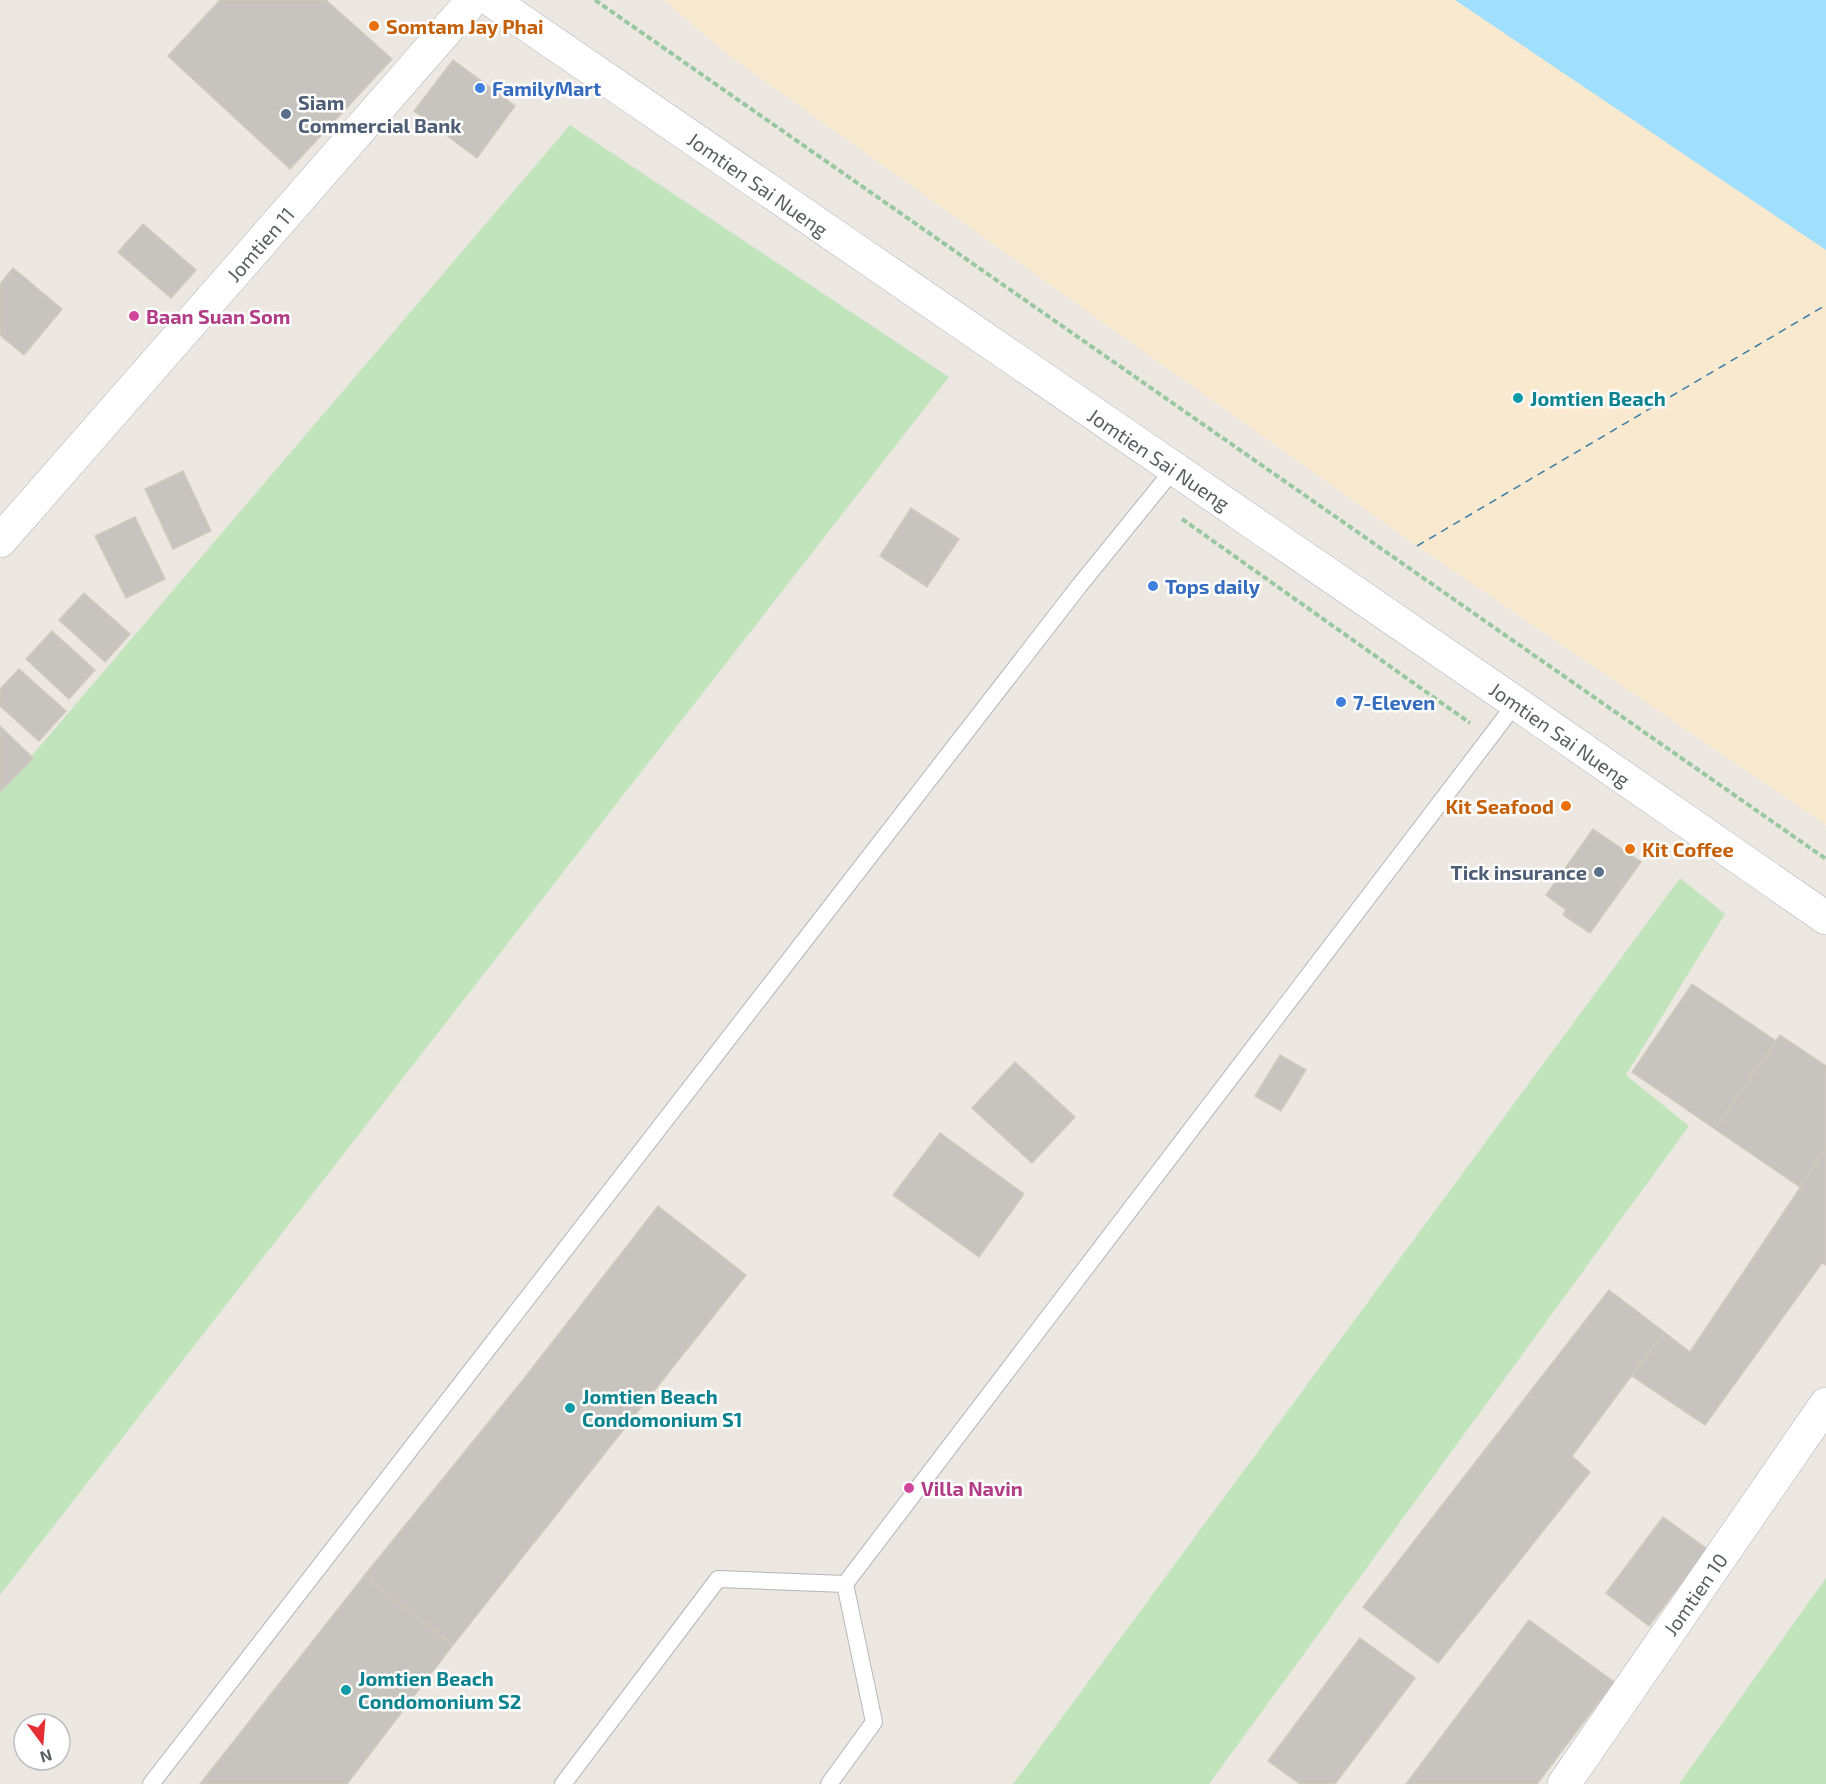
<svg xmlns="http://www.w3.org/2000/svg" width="1826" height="1784" viewBox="0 0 1826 1784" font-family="'Exo 2',sans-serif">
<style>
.green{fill:#c2e4bd}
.sand{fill:#f9eacf}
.water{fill:#a0dffd}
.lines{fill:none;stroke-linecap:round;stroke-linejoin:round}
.ferry{stroke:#3c7ba6;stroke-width:1.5;stroke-dasharray:8 6;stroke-linecap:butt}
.building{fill:#c7c3be;stroke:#d1c9bf;stroke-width:1.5}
.lane-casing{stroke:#b2b5b8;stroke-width:18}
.street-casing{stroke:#b2b5b8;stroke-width:34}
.secondary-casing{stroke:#b0b5b9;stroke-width:34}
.path{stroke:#98c7a0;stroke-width:4;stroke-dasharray:6 3;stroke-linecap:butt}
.lane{stroke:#fff;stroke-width:16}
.street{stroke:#fff;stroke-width:33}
.secondary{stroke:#fff;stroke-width:33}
.food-dot{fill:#e8710a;stroke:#fff;stroke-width:2}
.shop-dot{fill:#3f7fe0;stroke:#fff;stroke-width:2}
.service-dot{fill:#5c6f8a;stroke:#fff;stroke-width:2}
.hotel-dot{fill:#d1479c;stroke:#fff;stroke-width:2}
.culture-dot{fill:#0f9aa8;stroke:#fff;stroke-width:2}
.labels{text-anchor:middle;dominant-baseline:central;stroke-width:5;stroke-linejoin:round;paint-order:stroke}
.food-label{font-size:20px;font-weight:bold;fill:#c56008;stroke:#fff;text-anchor:start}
.shop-label{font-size:20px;font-weight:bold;fill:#366cbe;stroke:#fff;text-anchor:start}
.service-label{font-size:20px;font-weight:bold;fill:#4e5e75;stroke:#fff;text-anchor:start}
.street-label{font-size:20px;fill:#595e62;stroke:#fff}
.hotel-label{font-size:20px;font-weight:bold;fill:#b23c85;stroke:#fff;text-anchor:start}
.culture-label{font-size:20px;font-weight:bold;fill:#0d838f;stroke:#fff;text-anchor:start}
</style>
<rect width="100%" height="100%" fill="#ece8e1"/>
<!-- green -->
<path class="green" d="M570,125L949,377L0,1595V793Z
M1680,878L1725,914L1626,1075L1689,1126L1209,1784H1013Z
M1826,1578V1784H1679Z"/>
<!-- sand -->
<path class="sand" d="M664,0H1455L1826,250V825L1417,546L731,57Z"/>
<!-- water -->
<path class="water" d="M1455,0H1826V250Z"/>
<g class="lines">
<!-- ferry -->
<path class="ferry" d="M1417,546L1826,305"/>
</g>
<!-- building -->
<path class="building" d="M220,0H326L392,59L290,169L168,56Z
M453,60L515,106L477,158L414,111Z
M143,224L196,270L171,298L118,252Z
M13,268L62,309L24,355L0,335V284Z
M183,471L211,531L173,549L145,489Z
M911,508L959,539L927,587L880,556Z
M135,517L165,579L126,598L95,536Z
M84,593L130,634L105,662L59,620Z
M52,631L95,670L69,699L26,659Z
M19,669L66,711L39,741L0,706V689Z
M0,726L33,758L0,792Z
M1593,829L1641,862L1590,933L1563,915L1566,910L1546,895Z
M1692,984L1776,1041L1715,1129L1632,1072Z
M1780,1035L1826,1066V1149L1800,1187L1715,1129Z
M1280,1055L1306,1070L1281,1111L1255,1096Z
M1015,1062L1075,1117L1032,1163L972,1108Z
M940,1133L1024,1194L979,1257L893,1195Z
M1826,1149V1265L1822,1263L1705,1425L1632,1376L1664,1332L1690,1352Z
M658,1206L746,1275L453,1645L364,1576L526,1376Z
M1609,1290L1664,1332L1572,1456L1590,1472L1438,1663L1363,1607Z
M1663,1517L1707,1549L1649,1626L1606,1593Z
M364,1576L453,1645L347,1784H200Z
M1529,1620L1614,1682L1537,1784H1406Z
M1360,1638L1415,1678L1335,1784H1300L1268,1761Z"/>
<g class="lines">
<defs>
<path id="lane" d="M151,1784L1079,586L1174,469
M563,1784L718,1579L845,1584
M829,1784L874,1722L845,1584L1516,703"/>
<path id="street" d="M0,541L465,9L471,0
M1564,1784L1826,1404"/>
<path id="secondary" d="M491,0L1516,703L1826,918"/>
</defs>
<!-- lane casing -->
<use href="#lane" class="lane-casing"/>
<!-- street casing -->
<use href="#street" class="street-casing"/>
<!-- secondary casing -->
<use href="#secondary" class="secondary-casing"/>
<!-- path -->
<path class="path" d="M595,0L1826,859
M1182,519L1470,723"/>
<!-- lane -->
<use href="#lane" class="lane"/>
<!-- street -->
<use href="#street" class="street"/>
<!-- secondary -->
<use href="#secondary" class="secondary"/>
</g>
<!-- markers -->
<g class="food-dot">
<circle cx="374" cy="26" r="6"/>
<circle cx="1566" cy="806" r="6"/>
<circle cx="1630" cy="849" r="6"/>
</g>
<g class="shop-dot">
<circle cx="480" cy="88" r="6"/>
<circle cx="1153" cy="586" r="6"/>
<circle cx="1341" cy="702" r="6"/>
</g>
<g class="service-dot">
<circle cx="286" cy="114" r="6"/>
<circle cx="1599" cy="872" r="6"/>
</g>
<g class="hotel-dot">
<circle cx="134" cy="316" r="6"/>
<circle cx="909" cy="1488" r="6"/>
</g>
<g class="culture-dot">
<circle cx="1518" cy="398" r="6"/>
<circle cx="570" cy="1408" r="6"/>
<circle cx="346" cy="1690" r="6"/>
</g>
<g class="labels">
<!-- food labels -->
<g class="food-label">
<text x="386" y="26">Somtam Jay Phai</text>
<text x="1554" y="806" text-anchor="end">Kit Seafood</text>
<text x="1642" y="849">Kit Coffee</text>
</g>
<!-- shop labels -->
<g class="shop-label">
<text x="492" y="88">FamilyMart</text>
<text x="1165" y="586">Tops daily</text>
<text x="1353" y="702">7-Eleven</text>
</g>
<!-- service labels -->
<g class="service-label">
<text x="298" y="102">Siam<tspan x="298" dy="23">Commercial Bank</tspan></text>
<text x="1587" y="872" text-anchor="end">Tick insurance</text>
</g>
<!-- street labels -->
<g class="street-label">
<text transform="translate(758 184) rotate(35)">Jomtien Sai Nueng</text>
<text transform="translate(260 244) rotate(-49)">Jomtien 11</text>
<text transform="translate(1159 459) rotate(34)">Jomtien Sai Nueng</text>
<text transform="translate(1560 734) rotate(35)">Jomtien Sai Nueng</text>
<text transform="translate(1695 1594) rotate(-55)">Jomtien 10</text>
</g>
<!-- hotel labels -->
<g class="hotel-label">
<text x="146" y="316">Baan Suan Som</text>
<text x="921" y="1488">Villa Navin</text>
</g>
<!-- culture labels -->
<g class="culture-label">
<text x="1530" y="398">Jomtien Beach</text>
<text x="582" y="1396">Jomtien Beach<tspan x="582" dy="23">Condomonium S1</tspan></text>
<text x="358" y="1678">Jomtien Beach<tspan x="358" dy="23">Condomonium S2</tspan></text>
</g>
</g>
<!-- north arrow -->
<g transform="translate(42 1742) rotate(164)"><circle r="28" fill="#ffffff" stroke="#bdbfc0" stroke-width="1.5"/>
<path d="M0-4.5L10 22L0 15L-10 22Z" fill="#e52e34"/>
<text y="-9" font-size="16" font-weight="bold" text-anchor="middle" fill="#595e62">N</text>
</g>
</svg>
